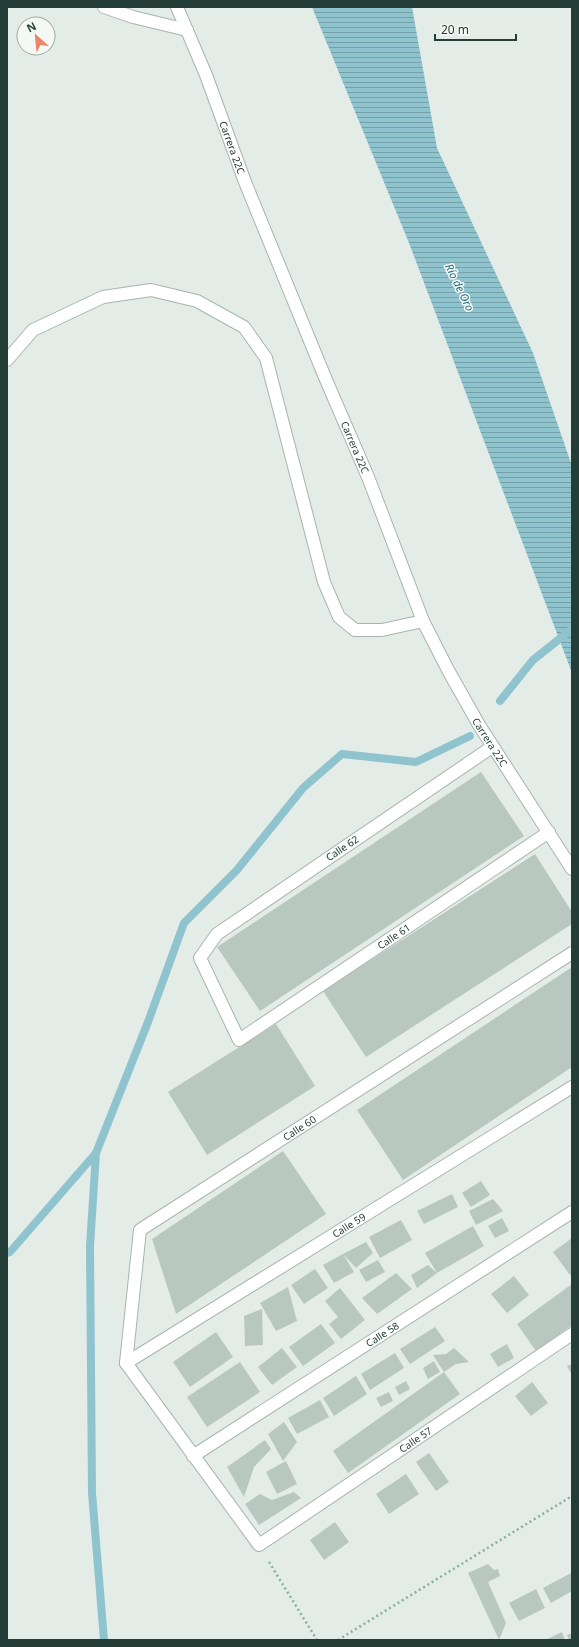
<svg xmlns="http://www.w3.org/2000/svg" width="579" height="1647" viewBox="0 0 579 1647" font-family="'Noto Sans',sans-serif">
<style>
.water{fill:url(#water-rules)}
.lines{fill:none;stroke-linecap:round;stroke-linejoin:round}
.stream{stroke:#8fc4ce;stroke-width:8}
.building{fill:#b9c7c1}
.service-casing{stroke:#a7b4af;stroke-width:14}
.minor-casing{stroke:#a7b4af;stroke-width:14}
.path{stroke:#86aea2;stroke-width:2.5;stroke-dasharray:2 3;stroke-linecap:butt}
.service{stroke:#fff;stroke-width:12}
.minor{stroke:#fff;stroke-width:12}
.labels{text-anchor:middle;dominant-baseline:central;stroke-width:3;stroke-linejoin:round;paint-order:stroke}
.street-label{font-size:10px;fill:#243d36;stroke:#f4f9f6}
.water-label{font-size:11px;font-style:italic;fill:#216775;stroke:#f4f9f6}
</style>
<defs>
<pattern id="water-rules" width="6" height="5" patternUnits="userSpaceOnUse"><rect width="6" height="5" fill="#8fc4ce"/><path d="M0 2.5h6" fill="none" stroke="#75a0a8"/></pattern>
</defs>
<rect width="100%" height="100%" fill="#e4ece8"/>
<!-- water -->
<path class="water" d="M312,7H412L437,148L533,353L572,466V673L409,243Z"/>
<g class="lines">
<!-- stream -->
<path class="stream" d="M500,701L533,660L572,629
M96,1153L90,1246L92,1493L104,1640
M7,1253L10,1252L96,1153L148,1022L184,923L237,870L303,788L342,754L416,762L470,736"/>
</g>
<!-- building -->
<path class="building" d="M481,772L524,836L260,1011L217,947Z
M535,854L572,912V924L366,1057L323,991Z
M572,967V1067L403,1180L357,1110Z
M276,1024L315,1086L207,1155L168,1092Z
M283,1151L326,1214L176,1314L152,1239Z
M481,1181L490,1195L471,1207L462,1193Z
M452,1194L458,1207L424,1224L417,1211Z
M493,1199L503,1211L476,1225L469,1211Z
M502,1218L509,1231L495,1238L488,1226Z
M401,1220L412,1240L380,1258L369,1237Z
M473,1226L484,1246L437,1273L425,1253Z
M572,1238V1274L570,1275L553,1252Z
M366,1242L373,1253L356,1268L343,1254Z
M343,1254L354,1272L334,1283L323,1265Z
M378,1260L385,1272L366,1282L359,1270Z
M428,1265L437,1273L417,1288L411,1275Z
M315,1269L328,1288L304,1304L291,1285Z
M396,1273L412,1289L377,1314L362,1298Z
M514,1276L529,1295L507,1313L491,1294Z
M572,1284V1325L536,1351L517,1324Z
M288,1287L297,1321L276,1331L260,1303Z
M340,1288L365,1320L341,1339L329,1324L338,1317L325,1301Z
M262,1309L263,1345L245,1346L244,1316Z
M321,1324L335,1343L303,1366L289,1347Z
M435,1327L445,1341L410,1364L400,1349Z
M216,1332L233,1357L190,1387L173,1362Z
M507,1344L514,1358L498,1367L490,1354Z
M282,1348L297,1367L272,1385L258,1367Z
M454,1348L469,1362L456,1364L444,1372L460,1394L348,1473L333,1451L444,1372L433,1355L446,1354Z
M395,1353L404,1368L370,1390L361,1374Z
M434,1361L440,1372L428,1379L423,1368Z
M240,1362L260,1392L207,1427L187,1397Z
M572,1364V1375L567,1366Z
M356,1376L367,1394L334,1416L323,1398Z
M406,1381L410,1389L399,1395L395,1387Z
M532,1382L548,1403L531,1416L515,1396Z
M389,1392L393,1401L381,1407L376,1398Z
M320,1400L329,1417L297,1434L288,1418Z
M284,1422L297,1442L283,1461L268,1434Z
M265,1440L271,1449L254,1467L244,1497L227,1467Z
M429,1453L449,1482L436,1491L416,1462Z
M286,1461L297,1484L277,1494L266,1472Z
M406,1474L419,1494L389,1514L376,1494Z
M294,1492L301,1498L259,1525L245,1504L260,1494L272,1500Z
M335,1522L349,1542L324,1560L310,1540Z
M488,1564L494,1570L498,1569L500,1576L488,1582L506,1623L499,1640L468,1573Z
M571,1573L572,1591L551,1603L543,1588Z
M536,1589L545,1608L519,1621L509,1603Z
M562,1632L565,1640H545Z
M572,1633V1640H569L567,1635Z"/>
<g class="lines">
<defs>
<path id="service" d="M104,7L133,17L187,30
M7,360L33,330L103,297L151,290L197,301L244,327L266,358L324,582L339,617L355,630H382L423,621"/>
<g id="minor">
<path id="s1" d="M177,7L206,75L245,182L324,375L368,477L423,621L448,670L479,725L572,869"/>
<path id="s2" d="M492,747L217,934L200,958L239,1040L549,832"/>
<path id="s3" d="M126,1363L140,1230L572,953"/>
<path id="s4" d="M126,1363L259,1545L572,1334"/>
<path id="s5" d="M126,1363L572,1087"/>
<path id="s6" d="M193,1456L572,1212"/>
</g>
</defs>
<!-- service casing -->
<use href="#service" class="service-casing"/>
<!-- minor casing -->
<use href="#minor" class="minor-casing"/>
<!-- path -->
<path class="path" d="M269,1562L317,1640
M338,1640L572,1496"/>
<!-- service -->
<use href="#service" class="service"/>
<!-- minor -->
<use href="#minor" class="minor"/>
</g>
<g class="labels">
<!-- street labels -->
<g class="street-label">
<text stroke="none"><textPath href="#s1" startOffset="151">Carrera 22C</textPath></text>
<text stroke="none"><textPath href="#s1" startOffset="475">Carrera 22C</textPath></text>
<text stroke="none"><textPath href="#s1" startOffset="800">Carrera 22C</textPath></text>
<text transform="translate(342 848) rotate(-34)">Calle 62</text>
<text stroke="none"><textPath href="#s2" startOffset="639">Calle 61</textPath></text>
<text stroke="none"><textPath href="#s3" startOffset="323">Calle 60</textPath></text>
<text stroke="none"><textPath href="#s5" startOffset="262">Calle 59</textPath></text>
<text stroke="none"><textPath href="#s6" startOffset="225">Calle 58</textPath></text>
<text stroke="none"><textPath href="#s4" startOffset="414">Calle 57</textPath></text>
</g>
<!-- water labels -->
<g class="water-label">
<text transform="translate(460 287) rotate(64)">Río de Oro</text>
</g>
</g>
<!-- border -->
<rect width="579" height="1647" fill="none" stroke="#243d36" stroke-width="16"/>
<!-- north arrow -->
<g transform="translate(36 36) rotate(333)"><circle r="19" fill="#f4f9f6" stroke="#a1aea9"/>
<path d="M0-3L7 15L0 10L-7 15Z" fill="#ea8664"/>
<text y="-6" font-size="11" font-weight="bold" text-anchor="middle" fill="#243d36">N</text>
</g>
<!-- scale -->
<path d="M435 34v6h81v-6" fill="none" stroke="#243d36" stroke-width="2"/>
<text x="441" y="34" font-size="12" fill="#243d36" stroke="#f4f9f6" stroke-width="3" paint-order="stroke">20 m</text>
</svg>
